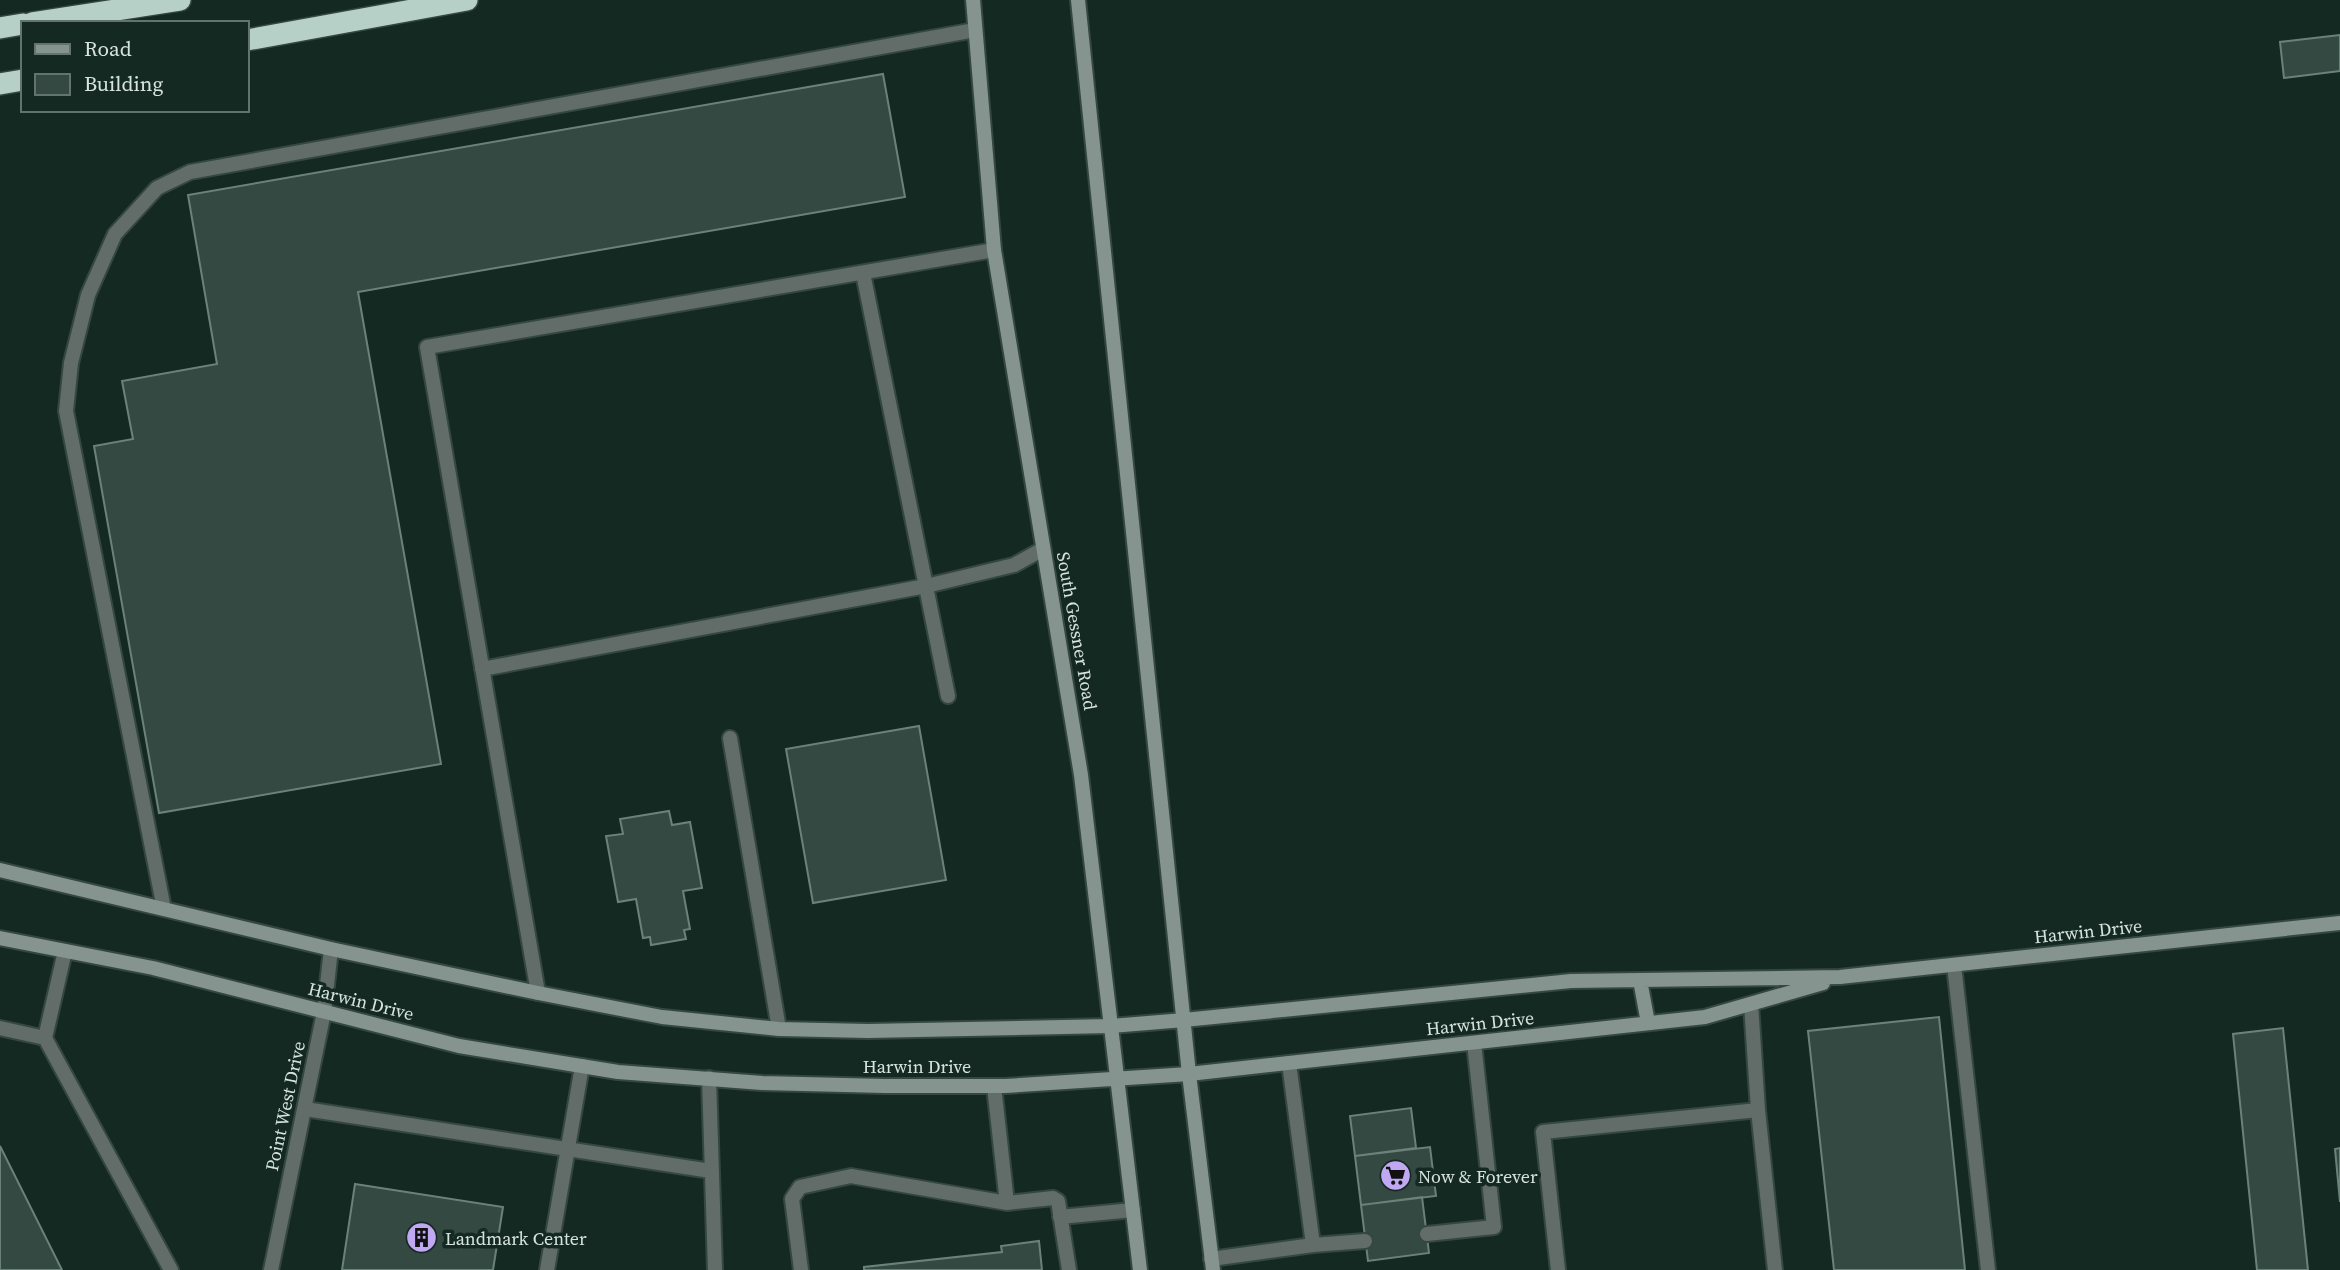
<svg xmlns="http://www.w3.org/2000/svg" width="2340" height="1270" viewBox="0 0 2340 1270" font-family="'Source Serif 4',serif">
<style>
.building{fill:#344942;stroke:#6b827a;stroke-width:2}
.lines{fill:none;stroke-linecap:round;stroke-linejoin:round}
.lane-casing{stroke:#344741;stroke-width:18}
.street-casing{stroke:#344741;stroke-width:18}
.secondary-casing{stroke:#344741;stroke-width:18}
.highway-casing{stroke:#344741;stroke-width:24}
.lane{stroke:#626c68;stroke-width:14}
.street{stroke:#626c68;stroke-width:14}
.secondary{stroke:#85948e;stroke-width:14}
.highway{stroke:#b7d0c7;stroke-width:21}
.labels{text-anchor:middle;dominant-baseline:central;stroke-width:7;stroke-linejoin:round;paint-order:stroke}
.street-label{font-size:18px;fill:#d7e3de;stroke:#152923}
.poi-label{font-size:18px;fill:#d7e3de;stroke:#152923;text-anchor:start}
</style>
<rect width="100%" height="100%" fill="#152923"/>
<!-- building -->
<path class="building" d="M2340,35V71L2284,78L2280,42Z
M883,74L905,197L358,292L441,764L159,813L94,446L133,439L122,381L217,364L188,195Z
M919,726L946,880L813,903L786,749Z
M669,811L672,825L690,822L702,888L683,891L690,929L684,930L686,939L651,945L650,937L643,938L636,899L618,902L606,836L623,834L620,819Z
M1939,1017L1965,1270H1834L1808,1031Z
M2283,1028L2308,1270H2257L2233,1034Z
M1411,1108L1416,1148L1355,1156L1350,1116Z
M0,1146L62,1270H0Z
M1430,1147L1436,1196L1361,1205L1355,1156Z
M2340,1148V1202L2335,1149Z
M355,1184L503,1207L493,1270H342Z
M1422,1197L1429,1253L1368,1261L1361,1205Z
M1039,1241L1042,1270H864V1267L1002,1252L1001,1246Z"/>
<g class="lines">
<defs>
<path id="lane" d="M863,273L948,696
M482,669L926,586L1014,565L1043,549
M730,738L779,1029
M164,909L66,411L71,363L88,295L115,234L157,188L190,172L975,30
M65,951L45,1038L171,1270
M1954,965L1988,1270
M538,993L427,347L994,250
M1751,1004L1758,1110
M0,1028L45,1038
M709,1078L715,1270
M994,1086L1007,1203
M305,1109L711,1171
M1060,1217L1133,1210
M1427,1234L1494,1227L1474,1043
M1313,1245L1365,1241
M1211,1259L1313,1245L1289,1063
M547,1270L582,1066
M801,1270L792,1199L800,1187L851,1176L1007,1203L1053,1198L1058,1201L1069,1270
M1558,1270L1543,1132L1758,1110L1775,1270"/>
<path id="street" d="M271,1270L324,1012L331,949"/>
<path id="secondary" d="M973,0L994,250L1081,775L1140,1270
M1078,0L1189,1074L1213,1270
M0,870L331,949L538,993L662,1017L779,1029L868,1031L1111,1026L1184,1020L1571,981L1840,977L2340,923
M0,938L153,968L459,1046L618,1072L762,1083L885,1086H1005L1189,1074L1705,1017L1823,983
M1640,980L1648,1023"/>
<path id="highway" d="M32,23L180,0
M0,28L23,24
M247,40L467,0
M0,84L23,80"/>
</defs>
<!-- lane casing -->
<use href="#lane" class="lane-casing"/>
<!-- street casing -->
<use href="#street" class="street-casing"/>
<!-- secondary casing -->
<use href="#secondary" class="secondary-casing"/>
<!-- highway casing -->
<use href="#highway" class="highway-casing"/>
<!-- lane -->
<use href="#lane" class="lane"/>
<!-- street -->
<use href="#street" class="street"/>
<!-- secondary -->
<use href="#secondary" class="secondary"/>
<!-- highway -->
<use href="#highway" class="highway"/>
</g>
<!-- icons -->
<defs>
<symbol id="supermarket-disc" viewBox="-11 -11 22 22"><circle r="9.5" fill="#c1a8f3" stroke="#152923"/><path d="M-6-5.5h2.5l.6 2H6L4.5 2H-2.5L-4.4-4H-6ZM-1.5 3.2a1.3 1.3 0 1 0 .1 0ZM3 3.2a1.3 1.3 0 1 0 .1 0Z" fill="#111"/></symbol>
<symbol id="building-disc" viewBox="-11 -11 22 22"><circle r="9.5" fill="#c1a8f3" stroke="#152923"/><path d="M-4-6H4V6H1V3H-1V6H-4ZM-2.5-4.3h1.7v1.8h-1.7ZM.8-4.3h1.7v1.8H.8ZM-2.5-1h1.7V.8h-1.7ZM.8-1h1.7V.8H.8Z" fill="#111"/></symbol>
</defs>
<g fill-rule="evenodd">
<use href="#supermarket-disc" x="1378" y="1158" width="35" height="35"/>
<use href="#building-disc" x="404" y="1220" width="35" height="35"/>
</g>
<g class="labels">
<!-- street labels -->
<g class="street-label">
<text transform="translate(1077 631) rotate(80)">South Gessner Road</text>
<text transform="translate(2088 931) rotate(-6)">Harwin Drive</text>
<text transform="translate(361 1001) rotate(14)">Harwin Drive</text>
<text transform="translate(1480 1023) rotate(-6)">Harwin Drive</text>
<text x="917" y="1066">Harwin Drive</text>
<text transform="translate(285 1106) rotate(-78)">Point West Drive</text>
</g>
<!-- poi labels -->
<g class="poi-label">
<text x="1418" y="1176">Now &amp; Forever</text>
<text x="445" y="1238">Landmark Center</text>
</g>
</g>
<!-- legend -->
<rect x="21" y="21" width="228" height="91" fill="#152923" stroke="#63736e" stroke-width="2"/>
<rect x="35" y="44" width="35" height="10" fill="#85948e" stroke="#63736e" stroke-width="2"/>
<text x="84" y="56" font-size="21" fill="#d7e3de">Road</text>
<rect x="35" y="74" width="35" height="21" fill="#344942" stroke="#63736e" stroke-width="2"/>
<text x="84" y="91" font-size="21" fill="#d7e3de">Building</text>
</svg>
